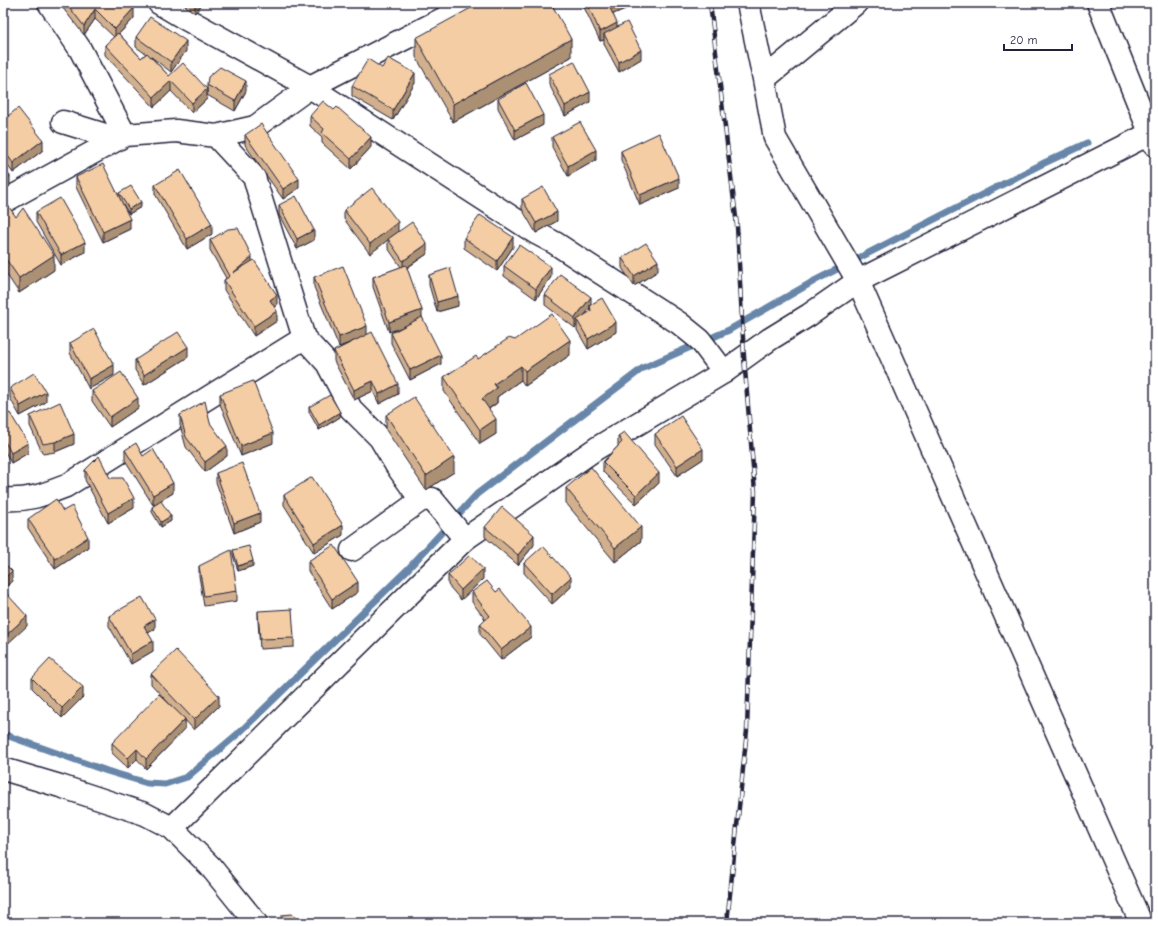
<svg xmlns="http://www.w3.org/2000/svg" width="1158" height="926" viewBox="0 0 1158 926" font-family="'Comic Neue',sans-serif">
<style>
.lines{fill:none;stroke-linecap:round;stroke-linejoin:round}
.stream{stroke:#6886a9;stroke-width:7}
.street-casing{stroke:#22223b;stroke-width:25}
.secondary-casing{stroke:#22223b;stroke-width:25}
.street{stroke:#fff;stroke-width:22}
.secondary{stroke:#fff;stroke-width:22}
.rail-casing{stroke:#22223b;stroke-width:4.5}
.rail{stroke:#fff;stroke-width:3;stroke-dasharray:9;stroke-linecap:butt}
.wall{fill:#d2b08d;stroke:#22223b;fill-rule:evenodd}
.shaded-wall{fill:#ab9073;stroke:#22223b}
.building{fill:#f4cda4;stroke:#22223b}
</style>
<rect width="100%" height="100%" fill="#fff"/>
<filter id="ink" filterUnits="userSpaceOnUse"><feTurbulence type="fractalNoise" baseFrequency=".025" numOctaves="2"/><feDisplacementMap in="SourceGraphic" scale="8" xChannelSelector="R" yChannelSelector="G"/><feConvolveMatrix kernelMatrix="1 2 1 2 8 2 1 2 1" color-interpolation-filters="sRGB"/></filter>
<g filter="url(#ink)">
<g class="lines">
<!-- stream -->
<path class="stream" d="M3,734L107,771L147,783L165,784L187,777L240,732L407,570L477,494L643,368L729,330L816,280L1042,164L1087,143"/>
<defs>
<path id="street" d="M49,3L80,49L125,135
M159,3L186,19L310,87L536,233L555,243L587,264L679,323L700,340L724,372
M748,3L764,79L775,138L858,281L1141,923
M764,79L856,3
M63,122L118,139
M216,136L254,177L304,338L327,363L351,409L380,438L396,465L421,500L432,499L465,539
M3,202L125,135L176,131L216,136L255,127L310,87L474,3
M3,499C28,501 43,495 66,486L304,338
M352,550L421,500"/>
<path id="secondary" d="M1098,3L1155,145
M3,769L60,786L145,814L172,828L210,866L256,923
M172,828L465,539L597,448L724,372L770,339L809,315L858,281L1155,131"/>
</defs>
<!-- street casing -->
<use href="#street" class="street-casing"/>
<!-- secondary casing -->
<use href="#secondary" class="secondary-casing"/>
<!-- street -->
<use href="#street" class="street"/>
<!-- secondary -->
<use href="#secondary" class="secondary"/>
<defs>
<path id="rail" d="M710,3L737,226L744,357L755,492L747,730L727,923"/>
</defs>
<!-- rail casing -->
<use href="#rail" class="rail-casing"/>
<!-- rail -->
<use href="#rail" class="rail"/>
</g>
<!-- wall -->
<path class="wall" d="M62,3H129L134,18L119,34L141,58L146,54L136,47V37L186,51L171,72L150,56L169,76L207,99L192,113L171,91L154,107L105,55V45L114,37L95,19L84,35L62,7Z
M181,3H203L195,13Z
M582,3H639L613,14L617,27L641,59L619,72L604,44V40L600,41Z
M416,38L571,57L453,122L416,57Z
M382,68L415,83L393,120L352,96V86Z
M549,74L590,102L565,116L549,84Z
M207,85L246,91L235,111L207,95Z
M498,99L543,125L515,140L498,108Z
M310,116L371,147L351,169L322,143V137L310,126Z
M3,120L43,150L13,173L3,159Z
M245,135L299,188L283,199L245,145Z
M552,137L596,160L568,176L552,147Z
M621,151L679,188L640,205L621,160Z
M76,177L119,196V193L141,207L129,214L123,204L130,229L103,242L76,187Z
M155,185L212,234L187,249L155,194Z
M522,199L557,221L536,233L522,209Z
M279,205L314,240L297,249L279,215Z
M3,206L16,217L54,270L19,293L3,269Z
M344,210L398,232L427,254L407,268L422,317L441,364L410,380L391,343V333L405,326L389,332L373,287V277L401,267L388,248V239L370,254L344,219Z
M36,212L85,252L61,265L36,222Z
M464,238L513,247L497,271L464,248Z
M210,240L252,261L277,305L274,307L277,321L254,336L224,290V280L226,278L210,250Z
M622,258L658,271L634,286L622,268Z
M504,266L551,277L536,299L504,276Z
M429,275L458,306L437,312L429,285Z
M314,277L367,334L398,394L379,404L373,391L354,400L334,361V351L354,341L339,347L314,287Z
M545,295L591,305L616,332L588,349L577,330V326L575,328L545,305ZM590,308V312L585,315Z
M70,343L114,375L89,389L70,353Z
M570,355L525,386L521,380L497,397V403L489,409L496,434L480,444L444,391V377L478,359Z
M188,357L144,385L135,370V360Z
M10,388L46,402L20,416L10,398Z
M92,391L138,408L110,427L92,401Z
M220,394L273,443L241,456L220,404Z
M309,407L340,417L319,430L309,412Z
M180,415L210,423L227,456L205,472L186,447L180,425Z
M386,415L454,472L426,490L386,430Z
M30,416L74,444L55,452L43,454L30,426Z
M3,417L28,453L11,463L3,448Z
M655,434L703,459L677,476L655,444Z
M618,436L659,483L636,504L603,472V462L618,446Z
M125,450L143,456L173,493L153,505L125,460Z
M85,470L110,478L134,508L108,523L85,480Z
M216,473L260,522L234,533L216,482Z
M566,488L641,541L615,562L566,503Z
M284,495L343,535L314,553L284,505Z
M152,507L171,521L161,527L152,512Z
M63,511L88,547L55,569L28,528V519Z
M485,527L534,545L518,565L485,537Z
M233,550L253,566L238,571L233,555Z
M308,561L358,592L332,609L308,571Z
M524,563L571,587L552,604L524,573Z
M199,566L237,591V601L204,606L199,576Z
M448,575L483,579L461,600L448,585Z
M472,592H496L531,637L501,660L480,634V624L485,619L472,602Z
M258,611L294,638V647L260,649L258,621Z
M109,616L155,629L148,633L153,651L131,664L109,626Z
M151,674L219,706L194,730L185,720V729L146,769L137,759L128,768L112,753V743L177,712L151,684Z
M32,678L83,697L62,718L32,688Z"/>
<!-- shaded-wall -->
<path class="shaded-wall" d="M196,3H203L195,13V4Z
M616,3H639L609,16V6Z
M134,8V18L115,38V29Z
M95,9V19L84,35V26Z
M617,23V33L604,34V40L600,41V32Z
M571,39V57L453,122V104Z
M186,41V51L171,72V62Z
M641,50V59L619,72V62Z
M415,73V83L393,120V110Z
M171,81V91L154,107V97Z
M246,81V91L235,111V101Z
M207,89V99L192,113V103Z
M590,92V102L565,116V106Z
M543,115V125L515,140V130Z
M371,137V147L351,169V159Z
M43,140V150L13,173V163Z
M596,150V160L568,176V166Z
M10,176V186L3,192V182Z
M679,178V188L640,205V195Z
M299,179V188L283,199V189Z
M141,202V207L129,214V209Z
M557,212V221L536,233V223Z
M130,219V229L103,242V232Z
M398,222V232L370,254V244Z
M212,224V234L187,249V239Z
M314,230V240L297,249V239Z
M513,237V247L497,271V261Z
M85,242V252L61,265V255Z
M427,244V254L403,270V261Z
M54,255V270L19,293V278Z
M252,257V266L233,273Z
M658,261V271L634,286V276Z
M551,267V277L536,299V289Z
M277,295V305L270,310V300Z
M458,296V306L437,312V302Z
M591,297V307L590,305V308L579,323L577,320V326L575,328V318Z
M422,310V320L389,332V322Z
M277,311V321L254,336V326Z
M616,322V332L588,349V339Z
M367,326V336L339,347V337Z
M570,340V355L525,386V371Z
M188,347V357L144,385V375Z
M441,355V364L410,380V370Z
M114,365V375L89,389V379Z
M521,366V380L497,397V403L482,413V399L494,384Z
M373,381V391L354,400V390Z
M398,384V394L379,404V394Z
M46,392V402L20,416V406Z
M138,398V408L110,427V417Z
M340,412V417L319,430V425Z
M496,419V434L480,444V430Z
M273,433V443L241,456V446Z
M74,434V444L55,452V442Z
M28,443V453L11,463V453Z
M227,446V456L205,472V462Z
M703,449V459L677,476V466Z
M454,457V472L426,490V476Z
M659,473V483L636,504V495Z
M173,483V493L153,505V495Z
M134,498V508L108,523V513Z
M260,513V522L234,533V523Z
M171,516V521L161,527V522Z
M343,525V535L314,553V543Z
M641,527V541L615,562V548Z
M534,535V545L518,565V555Z
M88,537V547L55,569V559Z
M253,561V566L238,571V566Z
M483,569V579L461,600V590Z
M12,571V581L3,590V580Z
M571,577V587L552,604V594Z
M358,582V592L332,609V599Z
M27,616V626L3,648V638Z
M155,619V629L144,635V626Z
M531,627V637L501,660V650Z
M153,641V651L131,664V654Z
M83,687V697L62,718V708Z
M219,696V706L194,730V720Z
M185,719V729L146,769V759Z
M137,749V759L128,768V758Z"/>
<!-- building -->
<path class="building" d="M66,3H100L98,6L101,3H129L134,8L115,29L95,9L84,26Z
M480,3H551L571,39L453,104L416,38Z
M587,3H616L609,6L617,23L600,32Z
M150,17L186,41L171,62L136,37Z
M627,22L641,50L619,62L604,34Z
M118,33L141,58L147,53L169,76L183,63L207,89L192,103L171,81L154,97L105,45Z
M388,58L415,73L393,110L352,86L368,59L382,68Z
M574,61L590,92L565,106L549,74Z
M220,67L246,81L235,101L207,85L208,77Z
M526,83L543,115L515,130L498,99Z
M323,101L334,110L337,107L371,137L351,159L322,133L324,129L310,116Z
M18,108L43,140L13,163L3,149V120Z
M580,122L596,150L568,166L552,137Z
M261,124L299,179L283,189L245,135Z
M659,133L679,178L640,195L621,151Z
M103,164L130,219L103,232L76,177Z
M3,168L10,176L3,182Z
M180,170L212,224L187,239L155,185Z
M131,186L141,202L129,209L119,193Z
M543,187L557,212L536,223L522,199Z
M372,188L398,222L370,244L344,210Z
M296,196L314,230L297,239L279,205Z
M60,198L85,242L61,255L36,212Z
M7,204L16,217L23,208L54,255L19,278L3,255V206Z
M480,215L513,237L497,261L464,238Z
M412,222L427,244L403,261L388,239Z
M238,228L252,257L233,273L254,260L277,295L270,300L277,311L254,326L224,280L230,276L210,240L228,229Z
M646,243L658,261L634,276L622,258Z
M519,245L551,267L536,289L504,266Z
M406,265L422,310L389,322L373,277Z
M343,266L367,326L339,337L314,277Z
M450,268L458,296L437,302L429,275Z
M560,274L591,297L575,318L545,295Z
M602,298L616,322L588,339L577,320L591,311L590,305Z
M552,314L570,340L525,371L521,366L494,384L497,388L482,399L496,419L480,430L444,377L476,356L478,359L509,338L515,340Z
M422,317L441,355L410,370L391,333Z
M94,329L114,365L89,379L70,343Z
M178,332L188,347L144,375L135,360Z
M372,332L398,384L379,394L373,381L354,390L334,351Z
M121,372L138,398L110,417L92,391Z
M34,373L46,392L20,406L10,388Z
M253,381L273,433L241,446L220,394Z
M330,395L340,412L319,425L309,407Z
M414,397L454,457L426,476L386,415Z
M205,401L210,423L227,446L205,462L186,437L180,415Z
M60,402L74,434L55,442L43,444L30,416Z
M10,413L28,443L11,453L3,438V417Z
M681,416L703,449L677,466L655,434Z
M624,432L659,473L636,495L603,462L622,442L618,436Z
M136,443L143,456L153,449L173,483L153,495L125,450Z
M99,456L110,478H123L134,498L108,513L85,470Z
M242,463L260,513L234,523L216,473Z
M591,467L641,527L615,548L566,488Z
M312,477L343,525L314,543L284,495Z
M56,499L63,511L72,506L88,537L55,559L28,519Z
M161,501L171,516L161,522L152,507Z
M502,507L534,535L518,555L485,527Z
M334,545L358,582L332,599L308,561Z
M249,546L253,561L238,566L233,550Z
M543,546L571,577L552,594L524,563Z
M231,550L237,591L204,596L199,566Z
M470,555L483,569L461,590L448,575Z
M3,562L12,571L3,580Z
M487,581L496,592L500,589L531,627L501,650L480,624L490,616L472,592Z
M6,593L27,616L3,638V595Z
M142,597L155,619L144,626L153,641L131,654L109,616Z
M292,609L294,638L260,639L258,611Z
M176,650L219,696L194,720L151,674Z
M50,659L83,687L62,708L32,678Z
M159,694L185,719L146,759L137,749L128,758L112,743Z
M292,914L302,923H282V915Z"/>
</g>
<!-- margin -->
<rect width="1158" height="926" fill="none" stroke="#fff" stroke-width="16"/>
<rect x="8" y="8" width="1142" height="910" fill="none" stroke="#22223b" stroke-width="1.5" filter="url(#ink)"/>
<!-- scale -->
<path d="M1004 44v6h68v-6" fill="none" stroke="#22223b" stroke-width="2"/>
<text x="1010" y="44" font-size="12" fill="#22223b" stroke="#ffffff" stroke-width="3" paint-order="stroke">20 m</text>
</svg>
